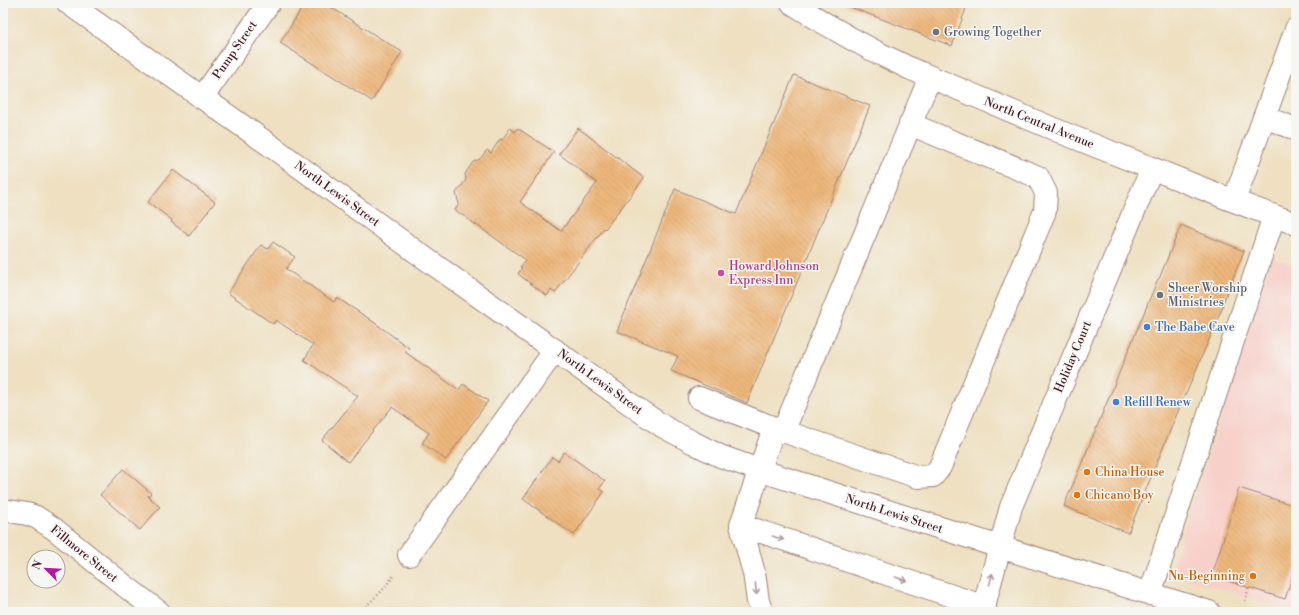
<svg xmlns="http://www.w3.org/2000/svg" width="1299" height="615" viewBox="0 0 1299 615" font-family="'Libre Bodoni',serif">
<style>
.built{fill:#f7d0c9}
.building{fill:url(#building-back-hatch)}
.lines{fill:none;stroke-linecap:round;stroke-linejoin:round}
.minor-casing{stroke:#9c8076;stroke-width:24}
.path{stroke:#9c8076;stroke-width:2.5;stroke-dasharray:1 3;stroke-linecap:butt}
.minor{stroke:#fff;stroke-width:22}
.oneway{stroke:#ae9aa0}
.worship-dot{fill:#6b7280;stroke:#f6f6f2;stroke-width:1.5}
.hotel-dot{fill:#d1479c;stroke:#f6f6f2;stroke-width:1.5}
.shop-dot{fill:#3f7fe0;stroke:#f6f6f2;stroke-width:1.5}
.food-dot{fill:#e8710a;stroke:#f6f6f2;stroke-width:1.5}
.labels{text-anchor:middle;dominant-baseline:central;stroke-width:3;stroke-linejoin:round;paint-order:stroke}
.worship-label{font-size:12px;fill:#5b616d;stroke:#f6f6f2;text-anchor:start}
.street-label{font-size:12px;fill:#4a1f2b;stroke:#f6f6f2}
.hotel-label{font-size:12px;fill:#b23c85;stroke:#f6f6f2;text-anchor:start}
.shop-label{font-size:12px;fill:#366cbe;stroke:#f6f6f2;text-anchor:start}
.food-label{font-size:12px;fill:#c56008;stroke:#f6f6f2;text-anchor:start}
</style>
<defs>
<pattern id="building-back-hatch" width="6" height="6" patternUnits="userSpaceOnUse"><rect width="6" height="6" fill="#edb77c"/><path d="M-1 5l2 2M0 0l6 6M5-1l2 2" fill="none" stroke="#cd9d6b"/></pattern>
</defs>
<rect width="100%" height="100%" fill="#f6f6f2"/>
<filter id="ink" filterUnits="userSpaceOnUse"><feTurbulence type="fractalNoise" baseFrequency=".025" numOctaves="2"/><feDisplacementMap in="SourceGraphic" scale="8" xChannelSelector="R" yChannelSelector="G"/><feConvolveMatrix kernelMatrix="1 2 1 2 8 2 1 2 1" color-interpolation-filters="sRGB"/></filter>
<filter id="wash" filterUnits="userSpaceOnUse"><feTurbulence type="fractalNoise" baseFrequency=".012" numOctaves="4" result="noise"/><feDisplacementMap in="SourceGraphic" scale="16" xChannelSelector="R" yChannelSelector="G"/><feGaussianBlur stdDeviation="0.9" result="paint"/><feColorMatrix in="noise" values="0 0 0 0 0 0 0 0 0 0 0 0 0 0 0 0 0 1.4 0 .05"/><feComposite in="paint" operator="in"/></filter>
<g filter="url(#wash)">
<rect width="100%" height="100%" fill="#eee0c1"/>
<!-- built -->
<path class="built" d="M1272,258L1296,266V612L1170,573Z"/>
<g id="blocks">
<!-- building -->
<path class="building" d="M305,3H324L402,52L372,101L280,43Z
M846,3H968L952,46L845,5Z
M794,75L870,106L747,403L671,371L678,356L617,331L675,189L736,214Z
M510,128L515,132L517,128L554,152L520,202L561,231L597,183L559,154L578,128L644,178L605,229L604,228L555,293L551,290L547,296L518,274L522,268L520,267L526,260L455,210L459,204L456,193L466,180L465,174L473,162L480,159L487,150L491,153L500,139L502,140Z
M173,170L215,202L189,236L171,222L172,220L148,202Z
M1181,225L1244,251L1222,305L1223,306L1186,394H1185L1128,533L1064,506L1158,279H1159Z
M273,242L295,257L286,269L334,302L337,298L368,318L409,348L405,352L459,390L463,384L488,401L446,460L422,443L429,433L392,407L348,462L322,440L358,396L304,360L313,345L276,320L273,324L228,293L261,245L268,249Z
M564,452L605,481L599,489L604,492L574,535L523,499L552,457L558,461Z
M123,469L151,493L148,496L160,507L140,530L100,495Z
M1239,488L1296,506V565L1285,599L1212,576Z"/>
</g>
</g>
<g filter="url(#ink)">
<use href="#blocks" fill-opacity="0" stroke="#9c8076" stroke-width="1"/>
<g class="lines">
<defs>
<path id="minor" d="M68,3L271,146L415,251L643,413L664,427L694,443L720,456L759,470L1000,547L1209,612
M792,3C829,27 868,49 909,68L1068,135L1234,201L1296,224
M202,98L269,3
M1264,117L1296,129
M1234,201L1296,29
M699,398L774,428L741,525L754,573L758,601L762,612
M774,428L918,477L933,476L940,467L1045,211L1046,193L1038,177L910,124
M783,432L930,77
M3,510L27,514L36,517L53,528L125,586L159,612
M741,525L985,607
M409,555L555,350
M1150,594L1274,216
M984,612L986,598L1011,507L1152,168"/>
</defs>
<!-- minor casing -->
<use href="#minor" class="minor-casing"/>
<!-- path -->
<path class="path" d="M1245,601L1249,587
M360,612L382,591L394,575"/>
<!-- minor -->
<use href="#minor" class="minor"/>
</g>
<!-- one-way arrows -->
<defs><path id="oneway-shaft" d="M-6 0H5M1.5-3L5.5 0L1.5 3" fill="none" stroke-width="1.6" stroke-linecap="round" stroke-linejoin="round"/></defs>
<g class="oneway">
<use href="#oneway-shaft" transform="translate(778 538) rotate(19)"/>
<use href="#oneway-shaft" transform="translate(901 579) rotate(19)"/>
<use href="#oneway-shaft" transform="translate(991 579) rotate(-75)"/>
<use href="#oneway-shaft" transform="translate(756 589) rotate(83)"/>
</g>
</g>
<!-- markers -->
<g class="worship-dot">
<circle cx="936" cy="32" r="4"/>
<circle cx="1160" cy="295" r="4"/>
</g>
<circle class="hotel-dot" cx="721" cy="273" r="4"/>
<g class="shop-dot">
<circle cx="1147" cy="327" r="4"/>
<circle cx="1116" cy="402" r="4"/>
</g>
<g class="food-dot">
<circle cx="1087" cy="472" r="4"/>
<circle cx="1077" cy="495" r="4"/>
<circle cx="1253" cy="576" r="4"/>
</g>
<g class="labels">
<!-- worship labels -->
<g class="worship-label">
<text x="944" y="32">Growing Together</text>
<text x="1168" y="288">Sheer Worship<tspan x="1168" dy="14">Ministries</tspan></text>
</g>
<!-- street labels -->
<g class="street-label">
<text transform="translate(235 50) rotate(-55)">Pump Street</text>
<text transform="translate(1039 123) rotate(22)">North Central Avenue</text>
<text transform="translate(337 194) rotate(36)">North Lewis Street</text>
<text transform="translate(1073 357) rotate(-67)">Holiday Court</text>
<text transform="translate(600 382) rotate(36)">North Lewis Street</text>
<text transform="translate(894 514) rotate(18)">North Lewis Street</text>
<text transform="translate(84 554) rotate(39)">Fillmore Street</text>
</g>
<!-- hotel labels -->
<g class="hotel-label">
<text x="729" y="266">Howard Johnson<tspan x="729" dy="14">Express Inn</tspan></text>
</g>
<!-- shop labels -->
<g class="shop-label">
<text x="1155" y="327">The Babe Cave</text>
<text x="1124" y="402">Refill Renew</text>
</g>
<!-- food labels -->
<g class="food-label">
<text x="1095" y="472">China House</text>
<text x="1085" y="495">Chicano Boy</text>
<text x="1245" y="576" text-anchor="end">Nu-Beginning</text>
</g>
</g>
<!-- margin -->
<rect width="1299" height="615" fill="none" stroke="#f6f6f2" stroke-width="16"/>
<!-- north arrow -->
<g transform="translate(46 569) rotate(294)"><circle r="19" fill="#f6f6f2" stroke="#b1a0a2"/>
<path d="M0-3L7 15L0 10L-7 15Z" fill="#b5179e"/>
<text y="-6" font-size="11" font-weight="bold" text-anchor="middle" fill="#4a1f2b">N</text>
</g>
</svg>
